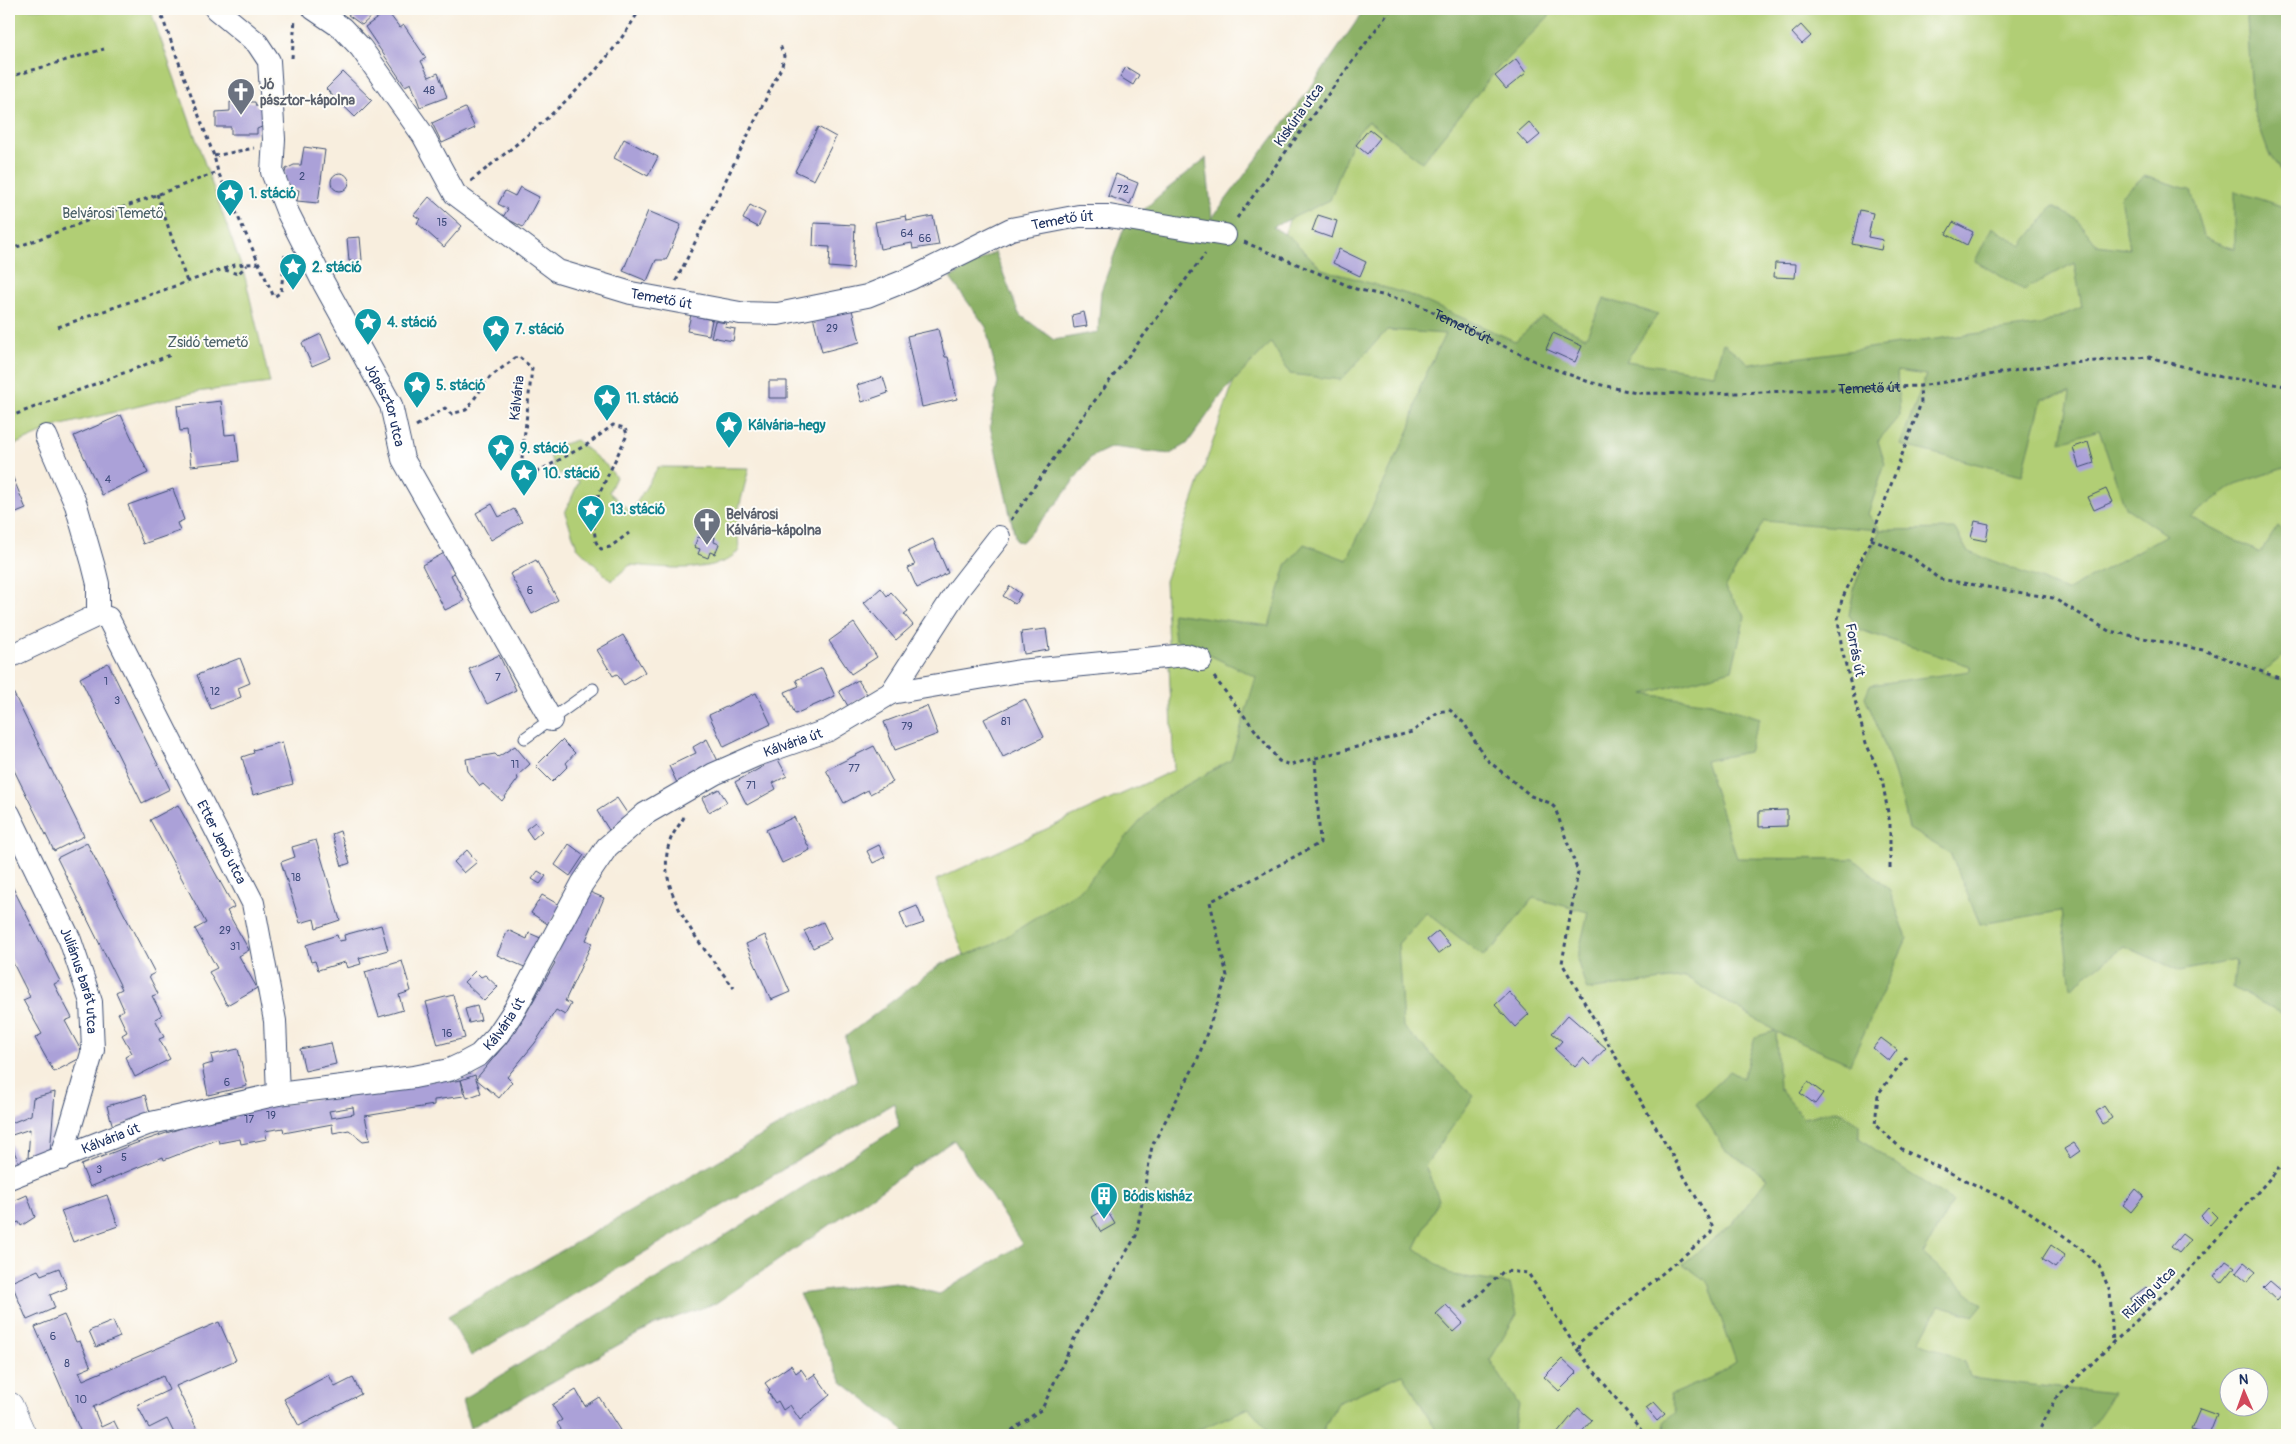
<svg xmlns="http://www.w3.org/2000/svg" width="2296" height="1444" viewBox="0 0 2296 1444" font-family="Pangolin,sans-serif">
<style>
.green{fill:#b1ce74;stroke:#667e69;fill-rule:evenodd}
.forest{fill:#8cb166;stroke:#547062;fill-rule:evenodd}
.building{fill:#aba1d8;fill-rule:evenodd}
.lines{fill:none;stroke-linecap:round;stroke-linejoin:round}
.lane-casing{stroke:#3c4c71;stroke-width:13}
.street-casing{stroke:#3c4c71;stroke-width:24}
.secondary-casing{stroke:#3c4c71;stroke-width:29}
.path{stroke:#3c4c71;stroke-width:3;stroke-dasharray:4 4;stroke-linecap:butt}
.lane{stroke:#fff;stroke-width:11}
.street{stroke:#fff;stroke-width:22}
.secondary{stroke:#fff;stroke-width:28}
.labels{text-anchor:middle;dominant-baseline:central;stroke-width:4;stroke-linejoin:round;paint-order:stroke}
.number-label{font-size:11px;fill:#3f4c7c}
.worship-label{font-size:14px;font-weight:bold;fill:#5b616d;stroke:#fdfcf7;text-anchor:start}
.street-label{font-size:14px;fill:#1b2f5e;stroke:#fdfcf7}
.culture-label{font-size:14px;font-weight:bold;fill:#0d838f;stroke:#fdfcf7;text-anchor:start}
.park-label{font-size:14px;fill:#485f65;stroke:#fdfcf7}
</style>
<rect width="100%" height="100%" fill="#fdfcf7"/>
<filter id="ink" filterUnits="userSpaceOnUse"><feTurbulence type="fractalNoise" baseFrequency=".02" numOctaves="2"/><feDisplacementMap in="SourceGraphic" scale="10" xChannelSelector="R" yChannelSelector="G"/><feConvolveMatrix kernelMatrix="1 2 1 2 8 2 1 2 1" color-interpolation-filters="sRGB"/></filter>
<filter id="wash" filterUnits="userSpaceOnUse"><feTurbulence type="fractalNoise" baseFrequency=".0096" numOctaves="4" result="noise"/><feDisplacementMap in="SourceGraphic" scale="20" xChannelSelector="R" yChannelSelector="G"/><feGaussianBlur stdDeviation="1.12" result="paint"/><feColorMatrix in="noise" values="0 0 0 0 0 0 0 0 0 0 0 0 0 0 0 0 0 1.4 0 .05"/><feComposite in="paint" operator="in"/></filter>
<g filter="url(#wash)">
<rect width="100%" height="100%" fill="#f8eede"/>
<!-- green -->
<path class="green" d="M9,9H150L245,277L270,383L196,392L58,426L9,447Z
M1456,9H2287V1435H1016L1068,1234L936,880L1174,770L1165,581L1294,206ZM2228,1376H2258V1406H2228Z
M576,440L607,466L616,477L609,492L631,512L658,467L749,468L737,516L739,551C734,554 729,560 723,562C694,572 659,567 630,565L611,581L577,547L565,513L579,481L555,472L548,449Z"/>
<!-- forest -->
<path class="forest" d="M1365,9H1556L1499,67L1422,162L1368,121L1353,139L1330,200L1273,227L1291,238L1322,269L1410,295L1515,341L1542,317L1586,337L1604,299L1658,314L1626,361L1714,374L1723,343L1750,364L2040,325L2082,307L2074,263L2024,290L1975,261L1992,227L2022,246L2053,206L2076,219L2097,245L2129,249L2120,197L2144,176L2191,190L2203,237L2235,249V191L2287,208V467L2236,484L2191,517L2260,553L2278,526L2287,534V652L2261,674L2287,681V1016L2233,988L2236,960L2180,971L2124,946L2071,988L2061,911L1980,924L1950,853L1909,829C1899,782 1884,740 1865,697L1870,685L1970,671V666L1860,630L1849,615L1855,584L1880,530L1764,521L1725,588L1745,616L1732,670L1644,694L1711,703L1760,718L1748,752L1705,761L1737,858L1853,859L1889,889L1907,938L1850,1064L1776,1032L1779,1088L1803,1118L1837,1110L1859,1124V1138L1901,1168L1953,1201L1923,1254L1983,1305L1974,1316L1939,1306L1920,1342L1965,1361L1970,1378L2113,1394L2085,1435H1868L1851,1432L1841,1435H1665L1664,1423L1676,1412L1670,1395L1711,1378L1736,1362L1709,1283L1683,1264L1732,1224L1768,1178L1725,1150L1696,1103L1730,1071L1743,1078L1755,1037L1775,1031L1686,977L1587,990L1577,960L1588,912L1533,898L1497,944L1483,956L1426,912L1398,944L1403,1027L1474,1096L1425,1166L1439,1199L1415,1248L1452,1275L1510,1284L1517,1314L1490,1360L1519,1405L1512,1435H1439L1403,1374L1337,1403L1321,1435H1273L1249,1408L1186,1435H900L906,1432L842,1382L799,1294L895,1282L939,1294L1022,1244L954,1140L716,1303L652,1326L470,1428L462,1400L899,1127L894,1103L471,1356L448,1316L857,1081L845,1037L941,964L993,945L1080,890L1158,801L1231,760L1256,677L1175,639L1172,613L1269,626L1286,565L1304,544L1347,560L1410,428L1420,387L1445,334L1387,330L1341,380L1290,374L1271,342L1223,393L1187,444L1170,454L1112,447L1091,457L1058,502L1022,542L1016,541L990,426L998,382L986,327L950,278L995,252L1019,314L1054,340L1098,332L1101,291L1124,228L1161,194L1206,158L1212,218L1309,90ZM1897,371L1926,375L1900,445L2022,475L2042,399L2070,393L2061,442L2099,430L2125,507L2166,535L2066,591L2040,579L1967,551L1955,529L1881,530L1868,514L1885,464L1878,441L1900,415Z
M2248,9H2287V180L2269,154L2253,110L2247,19Z"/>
<g id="blocks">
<!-- building -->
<path class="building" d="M352,9H380L362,25L348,15Z
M387,11L400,28L404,25L426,58L421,61L429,77L438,73L447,97L420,107L411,83L405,86L365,27Z
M1801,25L1811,36L1802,44L1792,33Z
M1516,59L1526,73L1506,89L1495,76Z
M1126,67L1139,75L1133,85L1120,77Z
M343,72L372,100L355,117L326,89Z
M230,102H255L256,106L261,107L264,126L257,129V134H231V127H216V112L230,111Z
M465,108L475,128L442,143L432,123Z
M1529,122L1540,135L1528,145L1517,133Z
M818,127L836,137L814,180L795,171Z
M1369,129L1380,138L1367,154L1356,145Z
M624,139L658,157L648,176L614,158Z
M304,147L325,150L318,203L297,201L299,190L292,189L286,184L284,176L286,169L294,165H301Z
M331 182a9 9 0 1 1 18 0a9 9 0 1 1-18 0Z
M1116,174L1138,183L1130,204L1108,196Z
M520,187L539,197L523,227L503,217L508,209L498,204L505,191L515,196Z
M429,197L462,226L444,247L417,223L420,219L414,215Z
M750,205L765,213L758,227L743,219Z
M1860,210L1873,213L1868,237L1883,240L1881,250L1852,244Z
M648,211L681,225L666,260H656L647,281L623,271Z
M1318,215L1337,221L1332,238L1312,231Z
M906,216L907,221L933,216L939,245L913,249L912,243L880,249L875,222Z
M1953,222L1973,232L1967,245L1946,234Z
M814,223L855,225L853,269L829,267L830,247L813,246Z
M360,237L362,260L349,261L347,238Z
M1339,249L1366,262L1360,276L1333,263Z
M1775,263L1796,264L1795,278L1774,277Z
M851,306L860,342L822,352L813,316Z
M1084,312L1087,326L1074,328L1072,315Z
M691,315L712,320L709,335L687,331Z
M715,321L726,323L725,327L735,329L733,341L711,337Z
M938,329L945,357H948L957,399L922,407L907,336Z
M1553,333L1582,346L1575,362L1546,349Z
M321,334L331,358L312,366L302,343Z
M883,377L888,393L862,402L857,385Z
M769,381H787V398H769Z
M221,401L225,435L236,434L239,461L191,466L187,430L180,431L177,406Z
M121,415L148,473L102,495L74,436Z
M2088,442L2094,463L2079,468L2073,447Z
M9,468L26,509L9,516Z
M173,489L184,520L177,523L180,531L143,544L128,505Z
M2106,489L2112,502L2094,510L2088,497Z
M492,504L499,517L514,509L522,522L491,540L476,513Z
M1975,521L1989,524L1986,541L1971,538Z
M705,534L715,537L714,542L719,544L715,554L710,552L708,558L698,554L700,549L694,547L698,537L704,539Z
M933,539L948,573L917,588L908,568L915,565L908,551Z
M448,551L458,571L451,575L464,601L445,610L422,565Z
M536,560L558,600L532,614L510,574Z
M1010,586L1021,594L1015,604L1003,596Z
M881,588L887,596L891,592L908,611L904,614L913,625L896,640L864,603Z
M854,623L877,657L851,674L829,641Z
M1046,629L1049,650L1024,654L1021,632Z
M623,635L645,672L624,685L617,674L613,676L597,650Z
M499,655L516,690L487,704L469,669Z
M240,658L250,683L238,688L241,697L211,709L197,675Z
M108,663L170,789L142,803L80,678Z
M822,668L835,696L795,714L785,692L799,686L796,680Z
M858,680L867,694L848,706L839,691Z
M13,692L84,836L54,851L9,760V694Z
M756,693L771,724L724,747L709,715Z
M1025,699L1044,737L1003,757L984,719Z
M927,706L938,734L895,750L884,722Z
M707,739L719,763L677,783L669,766L696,753L693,747Z
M562,740L575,753L566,763L568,766L552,782L536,766Z
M282,742L293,784L253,795L242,757L254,753L253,750Z
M515,746L530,764L517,776L518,779L502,801L483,784L480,786L468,771L466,759L495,754L498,757Z
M874,746L893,782L870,794L868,790L844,803L826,770Z
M775,754L787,776L773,783L776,789L747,805L735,782L764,766L761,761Z
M719,789L727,802L709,812L702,798Z
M617,798L629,816L609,830L597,811Z
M178,805L234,907L227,911L249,950L239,956L257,988L227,1005L209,972L217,968L195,929L206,923L150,820Z
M1787,810V826L1759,827V811Z
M794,817L810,850L782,863L766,830Z
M535,822L542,831L533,839L526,829Z
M340,831L350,863L342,866L332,834Z
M316,840L340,920L316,928L314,919L300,923L281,862L295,857L292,847Z
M87,843L155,973L149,976L158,994L152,996L162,1015L155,1019L164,1037L159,1039L170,1059L135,1077L125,1057L132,1053L122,1035L127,1032L118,1013L124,1010L116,992L122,989L57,858Z
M569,844L584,855L570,876L555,865Z
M879,845L885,857L873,863L867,851Z
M467,850L477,862L464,873L454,862Z
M538,871L546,876L540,884L532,879Z
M9,880L60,981L54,984L72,1018L65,1021L84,1056L54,1072L35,1038L42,1034L23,1000L30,997L9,955Z
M585,890L604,898L586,940L592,943L565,1001L571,1004L565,1015L556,1010L535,1043L507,1077L512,1082L499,1098L476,1079L481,1093L467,1098L461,1080L475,1075L476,1079L516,1031L555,963L553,961Z
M542,895L561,906L549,925L531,913Z
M917,906L924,923L906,929L900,913Z
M823,922L831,939L813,948L804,931Z
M381,925L388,950L359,958L361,964L347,968L345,962L318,970L315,961L311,962L306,945L337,935L339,941L345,940L344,935Z
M508,930L527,939L529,933L543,939L529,969L497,955Z
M1438,931L1450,945L1438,954L1427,940Z
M765,935L790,992L771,1000L746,944Z
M402,961L411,991L399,995L403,1010L379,1017L365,972Z
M475,971L481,977L485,975L498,987L484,1001L464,982Z
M1509,992L1529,1014L1515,1027L1495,1005Z
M453,995L465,1038L438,1045L426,1002Z
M477,1006L481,1020L469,1023L465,1009Z
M1568,1015L1606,1048L1590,1065L1583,1058L1575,1067L1555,1049L1562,1041L1552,1033Z
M1881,1038L1897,1050L1889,1061L1873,1048Z
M331,1043L336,1064L305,1071L300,1049Z
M238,1049L247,1086L208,1095L202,1066L213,1063L211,1055Z
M9,1055L15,1071L9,1074Z
M449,1078V1082L461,1080L464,1096L434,1100V1105L365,1116L370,1140L363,1141L349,1130L333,1133L332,1124L284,1133L283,1128L265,1131L267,1139L241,1144L240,1139L219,1143L218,1139L164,1160L163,1157L90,1187L81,1165L134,1144L214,1117V1121L236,1117L235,1113L261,1108ZM353,1107L354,1114L331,1118L329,1111Z
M1808,1082L1823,1093L1815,1104L1800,1093Z
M55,1092L50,1153L28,1158L30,1129L9,1136V1124L31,1115L33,1098Z
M145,1095L151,1116L113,1127L107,1106Z
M2104,1106L2112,1118L2103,1124L2096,1112Z
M9,1140L19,1163L9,1165Z
M2074,1143L2080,1151L2070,1158L2064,1149Z
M2136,1189L2144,1196L2131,1212L2123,1205Z
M27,1195L35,1217L21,1226L19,1222L10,1225L9,1203Z
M107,1195L118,1226L73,1242L61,1211Z
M2208,1208L2217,1217L2210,1225L2201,1216Z
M1106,1209L1115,1224L1101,1232L1092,1217Z
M2182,1234L2190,1240L2179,1253L2171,1247Z
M2051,1245L2065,1255L2055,1268L2042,1259Z
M2226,1261L2235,1267L2222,1283L2214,1277Z
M2244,1262L2256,1272L2248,1282L2236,1272Z
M59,1268L67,1288L50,1295L55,1308L27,1320L11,1282L38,1270L41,1275Z
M2270,1281L2284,1293L2277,1301L2263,1288Z
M2146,1287L2154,1297L2137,1309L2130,1299Z
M1446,1305L1463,1323L1453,1332L1436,1314Z
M64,1315L76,1342L80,1341L91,1367L79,1372L83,1380L219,1322L236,1360L176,1386L200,1435H175L167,1419L149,1428L137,1405L169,1390L163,1376L93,1407L101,1427L114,1421L121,1435H82L35,1327Z
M113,1321L120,1337L96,1347L89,1331Z
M1562,1359L1577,1373L1559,1391L1544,1377Z
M791,1365L796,1373L801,1369L808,1379L815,1374L830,1395L800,1420L790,1405L783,1410L778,1401L775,1403L768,1392L770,1390L765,1383Z
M329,1375L335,1387L353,1378L361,1394L299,1426L284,1399Z
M576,1390L585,1406L599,1397L623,1435H565L557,1423L562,1420L552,1405Z
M1654,1402L1665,1414L1657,1421L1646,1408Z
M1578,1408L1592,1420L1579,1435H1556Z
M2200,1409L2217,1415L2209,1435L2191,1430Z"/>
</g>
</g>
<g filter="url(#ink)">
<use href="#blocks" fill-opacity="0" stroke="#3c4c71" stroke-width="1"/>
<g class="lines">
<defs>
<path id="lane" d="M525,738L593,689"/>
<g id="street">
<path id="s2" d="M216,9L257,43L269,61L274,139L272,172L288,213L322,280L391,405L403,459L551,720"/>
<path id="s3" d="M314,9L342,28L361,48L423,135L455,194L558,271L631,293L740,313L778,314L867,296L912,278L1011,229L1079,216H1109L1225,235"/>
<path d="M46,436L76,505L93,564L98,584V615"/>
<path id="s4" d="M9,657L98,615L108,618L253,903L275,1021L278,1094"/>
<path d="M891,693L957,591L999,537"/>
<path id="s5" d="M9,814L70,940L91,1002L93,1050L61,1159"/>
<path id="s6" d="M9,1178L147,1124L278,1094L414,1077L449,1070L464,1063L479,1055L497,1036L515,1009L582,884L607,847L645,814L714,774L757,755L829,730L891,693L1020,671L1186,655L1201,660"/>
</g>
<path id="secondary" d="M9,1406L22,1435"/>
</defs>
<!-- lane casing -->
<use href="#lane" class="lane-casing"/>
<!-- street casing -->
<use href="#street" class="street-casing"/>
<!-- secondary casing -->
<use href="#secondary" class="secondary-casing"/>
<!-- path -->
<g class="path">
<path d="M159,9L214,156L218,172L274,297L281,292L285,255"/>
<path d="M292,58L295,19"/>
<path d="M9,77L104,49"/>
<path d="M214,156L254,148"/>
<path d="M471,181C534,130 599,81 640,9"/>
<path d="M157,194L187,282"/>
<path d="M1237,218L1391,9"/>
<path id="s1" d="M1244,242L1356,289L1412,302L1541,364L1589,382L1636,393L1710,394L1920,386L2056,364L2149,357L2221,377L2287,386"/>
<path d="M9,250L218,172"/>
<path d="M225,270L238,274L247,265"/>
<path d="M676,281L782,66L784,56L780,45"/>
<path d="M58,327L235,265L259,263"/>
<path d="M9,417L173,354"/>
<path d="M416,426L445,408L451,414L466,410L490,377L518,356L532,368L521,467L530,476L588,444L613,425L625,428L627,435L591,511L596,542L601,549L610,547L629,533"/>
<path d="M1011,520L1084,415L1205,254"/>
<path d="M1871,539L1913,558L1939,579L2053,598L2109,631L2203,650L2287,681"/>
<path d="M1214,677L1279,761L1290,765L1412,732L1438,712L1450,710L1464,723L1486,759L1531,796L1550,803L1555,808L1578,872L1562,963L1712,1225L1711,1233L1580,1342L1579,1352L1645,1435"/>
<path d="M684,817C680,825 673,832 670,841C652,891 706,951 734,988"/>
<path d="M1890,868V824L1882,779L1866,743L1842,650L1838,619L1842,599L1871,539L1921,403L1920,386"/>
<path d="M1907,1057L1878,1094L1875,1125L1903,1150L2025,1209L2071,1241L2099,1266L2110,1291L2113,1344"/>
<path d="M1465,1308L1504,1271L1528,1273L1579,1352"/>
<path d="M1005,1435L1042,1409L1074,1339L1136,1236L1152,1146L1197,1061L1227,976L1210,902L1320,843L1315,758"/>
<path d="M2037,1435L2055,1399L2192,1267L2279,1168"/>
</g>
<!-- lane -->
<use href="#lane" class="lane"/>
<!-- street -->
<use href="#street" class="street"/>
<!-- secondary -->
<use href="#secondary" class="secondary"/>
</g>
</g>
<!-- icons -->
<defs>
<symbol id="church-pin" viewBox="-11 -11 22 30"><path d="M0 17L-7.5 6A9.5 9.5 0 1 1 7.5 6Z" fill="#6b7280" stroke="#fdfcf7"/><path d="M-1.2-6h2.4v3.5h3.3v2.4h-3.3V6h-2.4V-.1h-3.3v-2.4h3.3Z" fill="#fff"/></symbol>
<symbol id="sight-pin" viewBox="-11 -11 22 30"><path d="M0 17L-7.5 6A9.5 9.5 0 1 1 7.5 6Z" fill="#0f9aa8" stroke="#fdfcf7"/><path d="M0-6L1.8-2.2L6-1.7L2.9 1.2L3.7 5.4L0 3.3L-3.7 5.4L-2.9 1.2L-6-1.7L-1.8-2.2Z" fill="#fff"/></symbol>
<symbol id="building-pin" viewBox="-11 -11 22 30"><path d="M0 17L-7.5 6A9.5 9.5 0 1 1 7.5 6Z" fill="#0f9aa8" stroke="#fdfcf7"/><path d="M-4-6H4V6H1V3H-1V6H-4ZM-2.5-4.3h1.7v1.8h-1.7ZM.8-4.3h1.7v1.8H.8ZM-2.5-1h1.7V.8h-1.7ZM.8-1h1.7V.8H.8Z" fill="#fff"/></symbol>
</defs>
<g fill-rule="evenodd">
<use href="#church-pin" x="225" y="76" width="32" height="43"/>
<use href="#sight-pin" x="214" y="177" width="32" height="43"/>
<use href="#sight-pin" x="277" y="251" width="32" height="43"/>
<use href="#sight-pin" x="352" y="306" width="32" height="43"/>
<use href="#sight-pin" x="480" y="313" width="32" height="43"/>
<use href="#sight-pin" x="401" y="369" width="32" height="43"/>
<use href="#sight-pin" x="591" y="382" width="32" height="43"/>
<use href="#sight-pin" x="713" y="409" width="32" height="43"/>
<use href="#sight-pin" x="485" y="432" width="32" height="43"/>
<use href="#sight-pin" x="508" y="457" width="32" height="43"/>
<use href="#sight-pin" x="575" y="493" width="32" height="43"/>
<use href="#church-pin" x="691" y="506" width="32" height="43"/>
<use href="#building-pin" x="1088" y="1180" width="32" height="43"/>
</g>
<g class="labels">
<!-- number labels -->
<g class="number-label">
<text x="429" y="90">48</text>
<text x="302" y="176">2</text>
<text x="1123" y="189">72</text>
<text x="442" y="222">15</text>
<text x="907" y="233">64</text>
<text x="925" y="238">66</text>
<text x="832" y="328">29</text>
<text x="108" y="479">4</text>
<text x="530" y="590">6</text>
<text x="498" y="677">7</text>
<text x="106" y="681">1</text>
<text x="215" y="691">12</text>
<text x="117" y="700">3</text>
<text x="1006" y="721">81</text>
<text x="907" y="726">79</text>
<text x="515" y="764">11</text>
<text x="854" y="768">77</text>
<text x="751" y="785">71</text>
<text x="296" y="877">18</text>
<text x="225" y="930">29</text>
<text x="235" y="946">31</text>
<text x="447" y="1033">16</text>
<text x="227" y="1082">6</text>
<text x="271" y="1115">19</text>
<text x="249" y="1119">17</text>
<text x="124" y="1157">5</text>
<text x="99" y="1169">3</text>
<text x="53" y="1336">6</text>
<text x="67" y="1363">8</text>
<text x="81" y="1399">10</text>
</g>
<!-- worship labels -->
<g class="worship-label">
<text x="260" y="84">Jó<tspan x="260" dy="16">pásztor-kápolna</tspan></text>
<text x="726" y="514">Belvárosi<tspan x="726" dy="16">Kálvária-kápolna</tspan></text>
</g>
<!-- street labels -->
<g class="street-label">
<text transform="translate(1299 115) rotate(-54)">Kiskúria utca</text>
<text stroke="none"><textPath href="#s3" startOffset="891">Temető út</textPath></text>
<text stroke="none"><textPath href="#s3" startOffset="471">Temető út</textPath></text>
<text stroke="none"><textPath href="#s1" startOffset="235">Temető út</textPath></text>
<text stroke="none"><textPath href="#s1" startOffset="655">Temető út</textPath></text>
<text transform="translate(517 398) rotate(-84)">Kálvária</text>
<text stroke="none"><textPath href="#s2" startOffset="446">Jópásztor utca</textPath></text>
<text transform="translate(1855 650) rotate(79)">Forrás út</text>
<text stroke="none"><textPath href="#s6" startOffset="949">Kálvária út</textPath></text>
<text stroke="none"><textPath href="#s4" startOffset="360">Etter Jenő utca</textPath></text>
<text stroke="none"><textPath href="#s5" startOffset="182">Juliánus barát utca</textPath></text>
<text stroke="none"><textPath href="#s6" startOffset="529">Kálvária út</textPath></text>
<text stroke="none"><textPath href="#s6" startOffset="109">Kálvária út</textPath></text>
<text transform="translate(2149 1293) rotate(-44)">Rizling utca</text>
</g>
<!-- culture labels -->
<g class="culture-label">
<text x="249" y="193">1. stáció</text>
<text x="312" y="267">2. stáció</text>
<text x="387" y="322">4. stáció</text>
<text x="515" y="329">7. stáció</text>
<text x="436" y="385">5. stáció</text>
<text x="626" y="398">11. stáció</text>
<text x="748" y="425">Kálvária-hegy</text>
<text x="520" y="448">9. stáció</text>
<text x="543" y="473">10. stáció</text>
<text x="610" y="509">13. stáció</text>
<text x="1123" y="1196">Bódis kisház</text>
</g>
<!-- park labels -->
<g class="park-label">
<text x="113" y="213">Belvárosi Temető</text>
<text x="208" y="342">Zsidó temető</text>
</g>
</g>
<!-- margin -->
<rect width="2296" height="1444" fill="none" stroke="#fdfcf7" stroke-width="30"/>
<!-- north arrow -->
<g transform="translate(2244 1392) rotate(358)"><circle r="24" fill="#fdfcf7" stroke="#a3aaba"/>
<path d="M0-4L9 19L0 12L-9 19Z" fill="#d1495b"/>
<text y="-8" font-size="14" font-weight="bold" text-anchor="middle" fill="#1b2f5e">N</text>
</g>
</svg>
